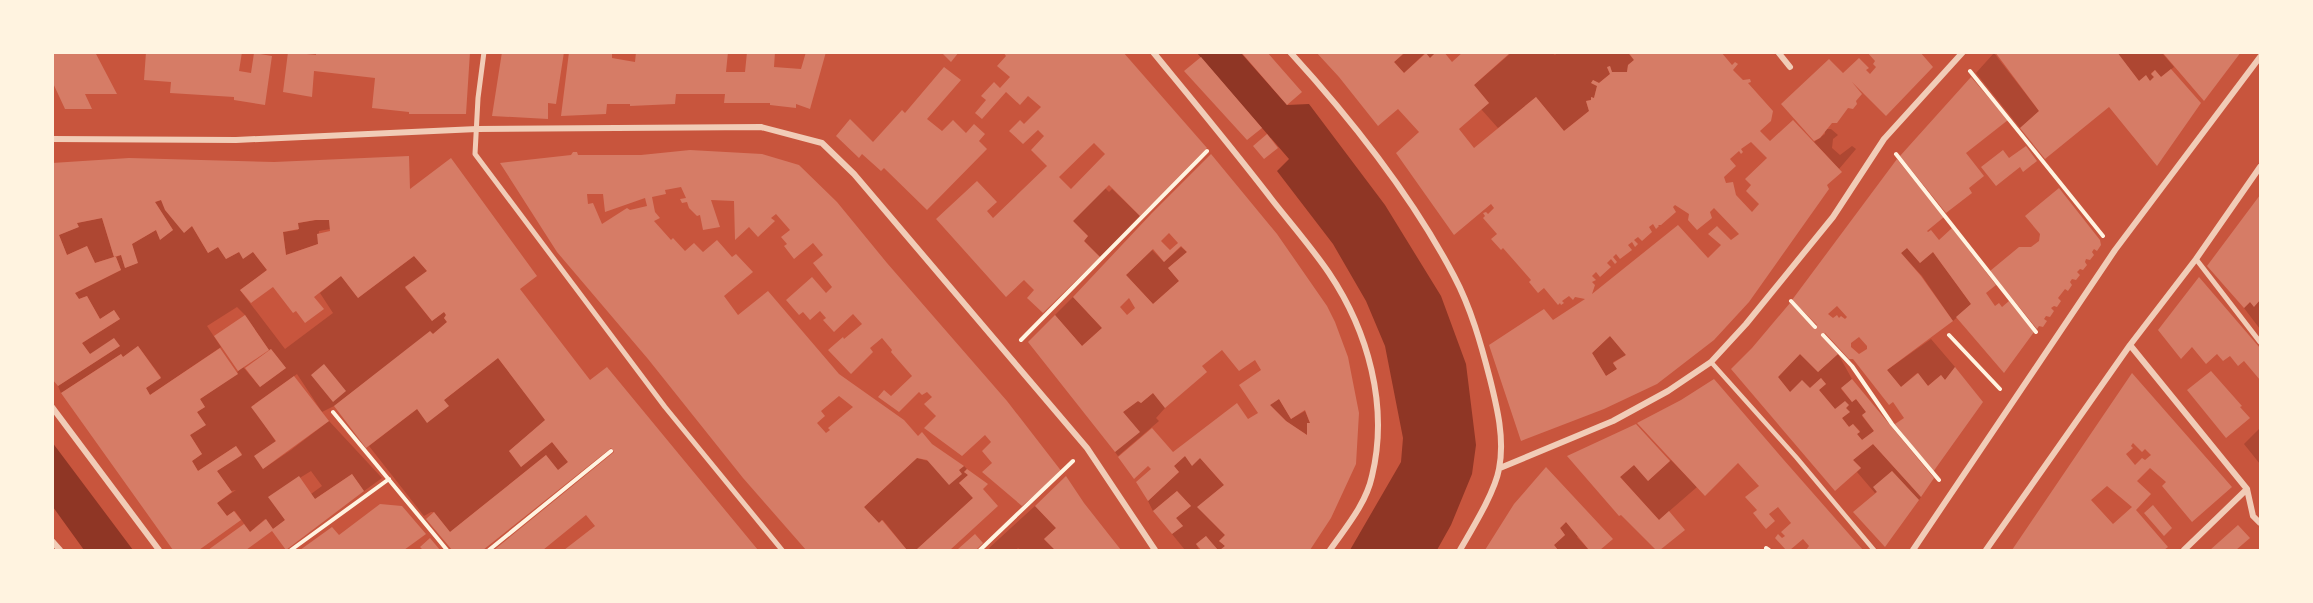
<svg xmlns="http://www.w3.org/2000/svg" width="2313" height="603" viewBox="0 0 2313 603" font-family="'Archivo Narrow',sans-serif">
<style>
.green{fill:#ae4732}
.water{fill:#8f3625}
.building{fill:#d67c66;fill-rule:evenodd}
.lines{fill:none;stroke-linecap:round;stroke-linejoin:round}
.path{stroke:#fff3e0;stroke-width:4}
.service{stroke:#f1ccb7;stroke-width:4.5}
.pedestrian{stroke:#f1ccb7;stroke-width:5}
.minor{stroke:#f1ccb7;stroke-width:6}
</style>
<rect width="100%" height="100%" fill="#c8553d"/>
<!-- green -->
<path class="green" d="M1558,52L1628,53L1634,60L1628,65L1627,72H1612L1610,66L1607,68L1610,74L1599,83L1593,80L1591,83L1597,86L1594,98L1591,97V100L1586,101L1589,111L1564,131L1536,97L1498,128L1481,109L1489,103L1474,85L1511,53H1552L1555,55Z
M1405,53H1436L1430,58L1425,53L1404,73L1394,62Z
M1994,53L2039,111L2020,128L1976,73Z
M2117,53H2162L2174,67L2161,77L2155,70L2151,73L2154,77L2150,81L2146,76L2139,81Z
M1825,129H1831L1838,135L1833,139L1832,148L1840,155L1852,146L1856,149L1839,169L1814,142L1825,134Z
M1105,188L1109,192L1112,189L1140,216L1100,257L1084,241L1088,236L1073,221Z
M161,200L185,232L192,226L208,253L218,247L226,259L239,252H253L267,270L240,290L285,349L333,313L320,293L341,276L358,298L414,256L427,271L405,288L432,321L444,312L446,315L444,318L447,322L433,334L430,332L334,406L322,412L297,374L252,406L276,442L255,456L263,469L291,450L329,421L382,478L364,491L352,474L315,499L311,494L322,486L311,471L269,497L285,520L273,529L265,519L250,532L235,511L227,516L217,503L236,490L231,491L217,471L242,454L236,446L198,471L192,461L202,454L190,435L205,425L197,412L205,407L200,399L237,374L238,371L243,367L260,387L286,368L271,349L269,350L245,315L237,307L207,326L221,347L150,395L146,388L161,377L138,346L123,357L121,354L61,393L58,386L120,346L90,354L82,343L120,319L114,310L100,319L87,296L79,299L75,293L121,270L116,257L121,255L125,268L137,263L132,244L156,230L160,239L173,230L155,202Z
M102,218L114,257L95,263L87,246L67,255L59,235L78,227L77,223Z
M329,218L330,229L319,231L318,244L286,255L283,232L298,230V223Z
M1181,247L1187,252L1168,268L1179,281L1153,304L1126,275L1152,250L1164,262Z
M1907,248L1920,263L1933,252L1971,304L1953,321L1922,276L1901,253Z
M1073,297L1102,328L1082,346L1055,315Z
M2260,300V329L2244,308L2250,302L2254,306Z
M1610,336L1626,355L1613,362L1617,369L1606,376L1592,353Z
M1931,339L1955,367L1945,380L1941,375L1928,386L1917,373L1901,387L1887,370Z
M1800,354L1818,372L1838,354L1852,379L1841,389L1852,402L1856,399L1866,412L1862,416L1874,431L1862,440L1857,434L1860,431L1853,424L1849,427L1842,418L1849,412L1846,408L1848,405L1835,409L1819,390L1826,384L1821,378L1810,388L1790,392L1778,377Z
M498,358L546,420L509,451L521,467L552,442L568,462L558,471L546,455L450,532L434,512H431L424,516L369,446L438,393L444,400Z
M1153,393L1165,408L1156,418L1159,421L1118,456L1115,452L1139,432L1123,412L1138,401L1141,403Z
M1279,399L1291,419L1305,411L1310,423H1307V435L1286,421L1270,405Z
M2260,428V464L2244,444Z
M1873,444L1921,497L1919,500L1892,471L1874,487L1877,491L1875,493L1857,472L1861,468L1853,460Z
M1185,456L1192,465L1200,458L1224,485L1198,507L1225,535L1219,541L1225,546L1220,550H1218L1206,536L1196,544L1199,550H1185L1172,534L1183,526L1176,518L1191,506L1177,491L1153,511L1148,501L1179,472L1174,466Z
M917,458L959,470L964,466L967,469L964,472L968,475L959,483L973,498L916,550H907L883,520L878,523L864,507Z
M1671,460L1697,487L1659,520L1620,477L1634,465L1648,481Z
M1035,506L1056,528L1044,539L1055,550H1021L1018,548L1016,550H991L989,548Z
M1566,522L1578,536L1577,537L1589,550H1558L1554,545L1565,535L1560,528Z"/>
<!-- water -->
<path class="water" d="M1197,53H1241L1287,105L1309,104L1385,205L1441,296L1466,364L1476,445L1472,474L1451,525L1437,550H1350L1401,462L1403,438L1385,346L1366,301L1333,244L1277,171L1289,159Z
M52,442L133,550H84L53,507Z"/>
<!-- building -->
<path class="building" d="M52,52H95L117,94H85L92,109H65L52,81Z
M146,52H242L239,71L251,73L254,53L272,56L265,105L234,100V97L170,93L171,82L144,80Z
M288,52L316,55V52H470L466,114H409V112L372,108L375,78L314,71L312,97L283,92Z
M502,52H564L556,104L548,103V119L492,116Z
M569,52H612V58L635,62L636,52H728L726,72H745L747,52H775L774,67L801,69L806,52H826L810,109L796,104V108L770,105V103H724L725,94H676L675,104L630,106V104H607L606,114L561,116Z
M941,52H959L951,62Z
M1003,52H1123L1207,148L1140,216L1109,185L1073,221L1088,236L1084,241L1100,257L1043,313L1027,298L1034,290L1024,280L1006,297L936,219L977,181L997,202L987,211L993,218L1047,166L1031,150L1044,136L1038,130L1023,144L1009,131L1020,120L1024,124L1041,107L1028,96L1020,105L1006,92L982,119L975,113L986,100L981,96L994,82L1000,88L1010,77L997,66L1006,56ZM1094,143L1105,154L1071,189L1059,177Z
M1241,52H1267L1302,92L1287,105Z
M1316,52H1405L1394,62L1404,73L1426,53L1430,58L1436,52H1444L1452,62L1463,52H1511L1474,85L1489,103L1459,129L1474,148L1536,97L1564,131L1589,111L1586,101L1591,100V97L1594,98L1597,86L1591,83L1593,80L1599,83L1610,74L1607,67L1610,66L1612,72H1627L1628,65L1634,60L1628,52H1721L1732,65L1735,62L1738,64L1733,70L1743,80L1750,79L1751,82L1748,83L1773,111L1771,121L1760,131L1770,141L1793,120L1842,172L1827,185L1829,189L1749,302L1714,340L1657,384L1604,409L1521,441L1489,345L1544,309L1553,320L1585,299L1575,297L1573,300L1569,296L1562,301L1564,303L1561,305L1560,303L1558,305L1544,288L1538,293L1529,282L1531,280L1503,248L1501,250L1491,239L1497,234L1483,218L1485,216L1483,213L1486,212L1488,214L1494,208L1491,204L1454,235L1396,153L1419,132L1398,109L1378,126L1339,77ZM1751,142L1767,158L1745,179L1751,185L1746,191L1759,204L1752,212L1736,195L1733,182L1726,183L1724,177L1736,166L1730,159L1739,151L1741,154L1743,152L1741,149ZM1675,205L1689,214L1688,220L1697,230L1712,218L1710,212L1714,208L1739,234L1731,240L1717,226L1708,234L1721,245L1708,258L1678,225L1592,294L1595,285L1592,282L1596,280L1592,276L1596,272L1600,277L1611,267L1607,263L1611,259L1615,264L1617,262L1613,257L1616,254L1620,259L1632,250L1628,245L1632,242L1635,247L1638,244L1634,240L1638,237L1642,241L1652,232L1649,227L1653,224L1656,229L1659,226L1658,225H1661L1676,212L1673,207ZM1610,336L1626,355L1613,363L1617,369L1606,376L1592,353Z
M1867,52H1920L1933,67L1886,116L1852,82L1862,94L1856,101L1857,104L1853,109L1848,108L1837,123H1832L1820,138L1814,141L1781,104L1829,59L1843,73L1859,58L1869,68L1866,70L1870,74L1876,67L1873,64L1875,61Z
M1995,52H2117L2139,81L2146,75L2150,81L2154,77L2151,74L2155,70L2161,77L2171,69L2201,103L2157,166L2109,107L2045,159L2020,128L2039,111Z
M2162,52H2241L2204,101Z
M1201,57L1262,128L1247,140L1184,71Z
M944,67L961,80L927,119L942,131L953,120L966,133L974,124L985,134L979,141L987,149L927,210L884,168L881,171L862,154L859,158L836,136L850,119L873,142L902,110L905,113Z
M1971,77L2008,120L1966,153L1984,176L1969,188L1972,193L1946,213L1900,156Z
M1267,134L1278,148L1264,159L1253,146Z
M2026,146L2037,161L2023,172L2020,167L1996,186L1981,167L2003,150L2009,158Z
M690,150L762,154L799,165L837,202L887,263L1007,401L1062,472L1022,506L982,472L992,463L982,451L991,442L985,435L962,456L924,428L936,416L924,404L932,397L927,392L922,395L919,392L899,412L878,397L884,390L891,396L912,376L891,352L892,350L882,338L870,348L873,352L851,374L828,350L843,337L844,339L862,324L853,314L834,332L823,320L826,318L820,311L810,320L803,312L799,315L786,300L812,277L826,293L832,287L813,263L823,255L813,243L794,259L784,246L787,244L781,237L790,230L776,214L771,218L775,221L758,237L749,227L735,240L734,201L711,200L720,227L703,230L700,215L697,216L689,208L687,202L682,203L680,199L686,198L681,187L665,190L666,194L652,197L655,212L660,218L654,221L671,240L673,238L685,251L694,243L703,252L717,240L732,257L736,254L753,272L724,296L738,315L768,291L839,374L904,420L918,436L922,432L932,444L964,466L959,470L962,474L949,485L927,460L917,458L864,507L879,523L882,520L907,550H806L743,478L648,359L557,252L500,163L571,155L573,152H577L578,155H641ZM587,194H603L605,212L645,198L647,206L630,210L627,208L602,224L593,203L588,204ZM839,396L853,407L828,428L830,430L826,433L817,423L825,416L821,411Z
M1211,154L1277,234L1327,306L1335,322L1348,357L1359,413L1356,464L1331,518L1310,550H1220L1225,546L1219,541L1225,535L1197,507L1224,485L1200,458L1192,466L1185,456L1174,466L1179,472L1148,501L1136,482L1151,469L1148,466L1134,479L1118,457L1152,428L1173,452L1237,403L1248,419L1258,413L1239,385L1261,370L1255,360L1239,371L1222,350L1202,366L1207,372L1165,408L1153,393L1141,403L1138,401L1123,412L1140,432L1115,452L1028,342L1055,315L1082,346L1102,328L1073,297L1152,213ZM1169,233L1178,243L1170,250L1161,241ZM1181,246L1187,252L1168,268L1179,281L1153,304L1126,275L1153,249L1164,262ZM1129,298L1135,308L1127,315L1120,307ZM1279,399L1291,419L1305,410L1310,423H1307V435L1286,421L1270,405Z
M409,156L410,189L451,158L537,276L520,289L590,380L607,367L758,550H564L595,526L586,515L543,550H494L614,452L611,448L483,550H452L426,519L434,512L450,532L546,455L558,470L568,462L552,442L521,467L509,451L545,420L498,358L444,400L449,406L427,423L417,409L366,448L334,406L430,331L433,334L447,322L444,318L446,315L444,312L432,321L405,287L427,271L414,256L358,298L341,276L314,297L324,309L305,323L296,311L293,313L273,287L251,303L240,290L267,270L253,252L243,259L239,252L226,259L218,247L208,253L192,226L184,233L165,210L161,200L155,202L173,230L160,240L156,230L132,244L138,263L125,268L121,255L114,257H116L121,270L75,293L79,299L87,296L100,319L114,310L120,319L82,343L90,354L114,338L120,346L58,386L52,379V163L129,158L274,162ZM102,218L114,257L95,263L87,246L67,255L59,235L79,227L77,223ZM315,220H329L330,231L317,234L318,244L286,255L283,232L299,229L298,223Z
M1897,159L1944,217L1927,231L1928,232L1931,230L1939,240L1952,228L1996,285L1986,293L1995,306L1999,303L2002,307L2009,301L2034,332L2004,373L1956,317L1971,304L1933,252L1920,263L1907,248L1901,253L1921,276L1953,321L1887,370L1901,387L1918,373L1928,386L1941,375L1945,380L1955,367L1983,402L1933,472L1895,424L1904,418L1893,402L1889,405L1853,359H1849L1825,333L1822,336L1838,354L1818,372L1800,354L1778,377L1790,392L1802,380L1810,388L1821,378L1826,384L1819,390L1835,409L1845,401L1849,405L1846,408L1850,412L1842,418L1849,427L1853,424L1860,432L1857,434L1862,440L1874,431L1862,415L1866,412L1856,399L1852,402L1841,388L1852,379L1934,478L1921,497L1873,444L1853,460L1861,468L1835,491L1731,369L1752,348L1790,303L1814,328L1817,325L1792,300ZM1837,306L1847,317L1845,319L1841,316L1839,318L1837,315L1833,318L1828,314ZM1859,337L1867,346V349L1859,354L1851,347V343Z
M2059,188L2100,240L2101,245L2097,251L2094,249L2092,252L2094,255L2090,260L2086,259L2085,262L2087,265L2083,270L2080,269L2077,272L2080,275L2076,280L2072,279L2070,282L2072,285L2068,291L2065,289L2058,298L2061,301L2057,307L2054,306L2051,308L2054,311L2050,317L2046,316L2044,319L2047,321L2043,327L2039,326L2037,329L1990,271L2019,247H2031L2039,241L2040,234L2025,216Z
M2260,195V300L2254,307L2250,302L2244,308L2207,266Z
M2199,277L2260,348V380L2244,361L2238,366L2230,356L2223,361L2217,354L2206,364L2192,347L2181,359L2158,330Z
M245,315L269,350L238,371L214,336Z
M138,346L161,378L146,388L150,395L220,348L238,374L200,399L205,407L197,412L206,425L190,435L202,454L192,461L198,471L236,446L242,455L217,471L232,492L217,503L227,516L234,511L241,520L199,550H173L61,393L121,354L123,357Z
M271,349L286,368L260,387L245,368Z
M324,364L346,391L333,402L311,375Z
M2211,371L2242,406L2240,407L2250,418L2226,438L2187,390Z
M2132,373L2232,487L2192,522L2162,486L2166,482L2150,468L2137,481L2151,494L2136,510L2168,547L2164,550H2012ZM2133,443L2142,452L2145,449L2151,455L2145,460L2142,458L2135,465L2126,454L2133,448L2131,446ZM2107,486L2132,507L2113,524L2091,500Z
M294,376L329,421L263,469L254,456L276,441L251,407Z
M1714,379L1783,459L1863,550H1806L1809,546L1803,539L1790,550H1786L1775,538L1778,534L1782,538L1785,536L1781,532L1791,523L1778,507L1769,514L1775,521L1766,529L1753,513L1757,510L1745,497L1759,486L1738,463L1705,496L1637,423L1681,400Z
M1636,424L1670,461L1648,481L1634,465L1620,477L1659,520L1669,511L1685,530L1660,550H1656L1621,515L1619,516L1567,456Z
M1546,467L1613,539L1600,550H1589L1566,522L1560,528L1565,535L1554,545L1558,550H1485L1514,504Z
M967,469L988,484L983,489L998,506L950,550H916L973,498L959,483L968,475L964,472Z
M1892,471L1919,500L1885,547L1853,512L1877,492L1873,487Z
M352,474L364,491L286,550L272,531L246,550H208L244,524L250,532L266,519L273,529L285,520L268,497L299,476L315,499Z
M1066,476L1084,503L1121,550H1055L1044,539L1056,528L1035,506Z
M1177,491L1191,506L1176,518L1183,526L1172,534L1153,511Z
M380,504L402,506L426,534L404,550H300L332,527L339,535Z
M2153,505L2172,528L2164,536L2144,513Z
M2238,525L2250,538L2236,550H2210Z
M975,534L983,543L976,550H960L958,549Z
M1206,536L1211,542L1218,550H1201L1196,544Z
M430,538L440,550H423L420,547Z"/>
<g class="lines">
<!-- path -->
<path class="path" d="M1970,71L2103,236
M1896,154L2036,332
M1791,301L1815,327
M1823,335L1852,366L1892,424L1939,480
M1949,335L2000,389
M1021,340L1207,151
M333,412L447,550
M1766,548L1769,550
M291,550L389,479
M489,550L611,451
M980,550L1073,461"/>
<!-- service -->
<path class="service" d="M1711,362L1796,457L1874,550"/>
<!-- pedestrian -->
<path class="pedestrian" d="M484,52L478,98L475,154L665,407L782,550
M2196,259L2260,342"/>
<!-- minor -->
<path class="minor" d="M1153,52C1194,102 1234,150 1273,201C1292,225 1312,248 1329,273C1368,331 1389,406 1372,476C1366,504 1346,527 1330,550
M1290,52C1352,120 1411,194 1454,276C1471,308 1481,344 1490,379C1497,407 1505,439 1499,469C1495,492 1472,529 1460,550
M1778,52L1790,67
M52,139L236,140L477,129L761,127L822,143L854,174L1087,448L1155,550
M2130,345L2247,489L2253,516L2260,523
M52,407L159,550
M1500,468L1613,421L1668,391L1711,362L1746,324L1833,217L1884,139L1963,52
M52,541L60,550
M1913,550L2115,250L2260,57
M1986,550L2130,345L2196,259L2260,167
M2184,550L2247,489"/>
</g>
<!-- border -->
<rect width="2313" height="603" fill="none" stroke="#fff3e0" stroke-width="108"/>
</svg>
